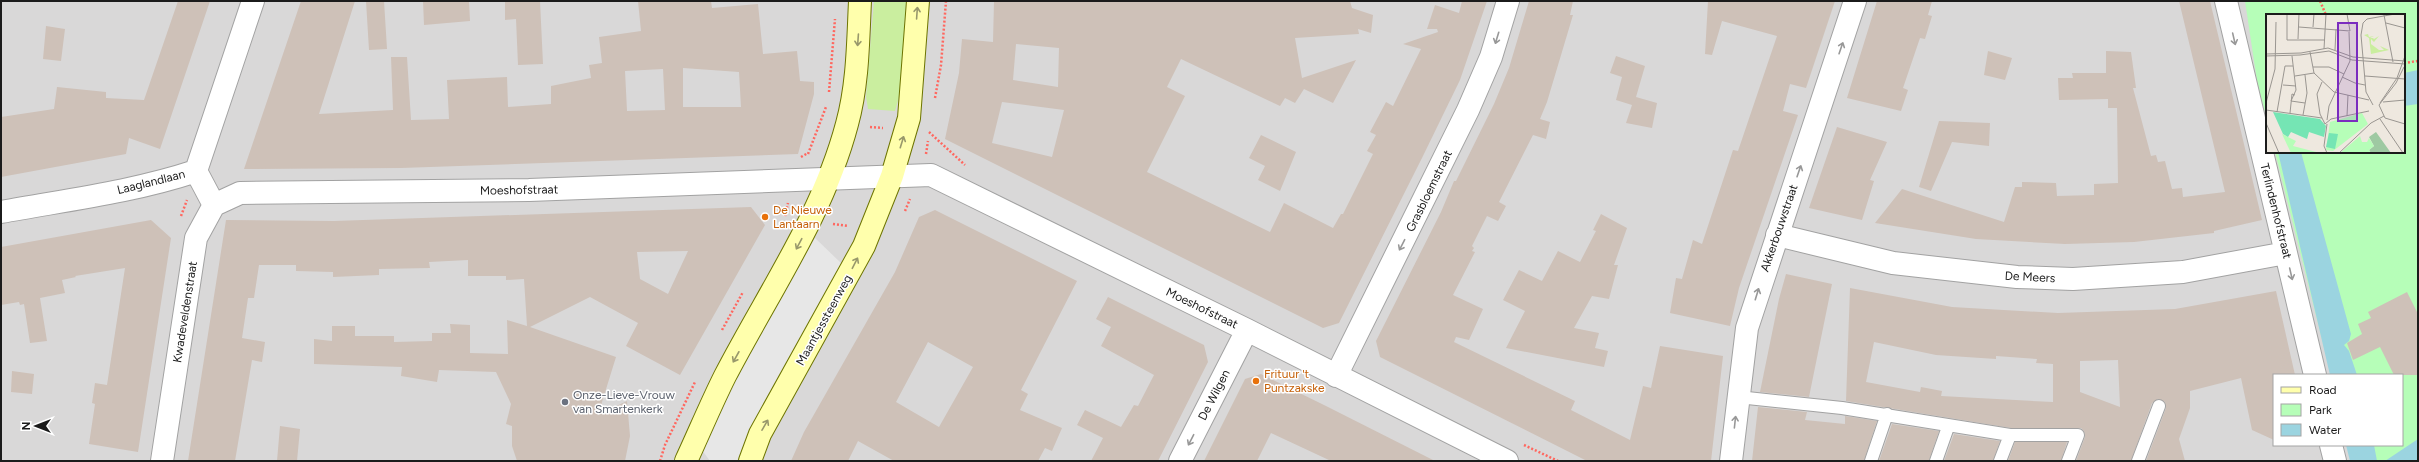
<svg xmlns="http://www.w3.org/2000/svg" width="2419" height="462" viewBox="0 0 2419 462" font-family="Figtree,sans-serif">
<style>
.residential{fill:#d9d8d8;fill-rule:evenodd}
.grass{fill:#caee9f}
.park{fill:#b6feb8}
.parking{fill:#e7e7e7}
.water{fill:#9bd4e0}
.building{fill:#cec1b8;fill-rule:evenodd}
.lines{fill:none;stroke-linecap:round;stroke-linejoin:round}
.lane-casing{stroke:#a2a2a2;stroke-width:14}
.street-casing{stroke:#a2a2a2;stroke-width:24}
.secondary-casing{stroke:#6d7400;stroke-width:24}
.path{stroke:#ff675f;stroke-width:2.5;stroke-dasharray:2 2;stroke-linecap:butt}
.lane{stroke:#fff;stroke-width:12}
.street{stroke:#fff;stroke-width:22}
.secondary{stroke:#ffffac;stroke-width:22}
.oneway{stroke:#98986b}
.oneway2{stroke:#989898}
.food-dot{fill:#e8710a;stroke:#fff;stroke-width:1.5}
.worship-dot{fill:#6b7280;stroke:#fff;stroke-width:1.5}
.labels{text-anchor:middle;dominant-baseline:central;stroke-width:3;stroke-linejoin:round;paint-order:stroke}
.street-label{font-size:12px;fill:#1b1b1b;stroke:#fff}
.food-label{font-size:12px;fill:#c56008;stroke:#fff;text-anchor:start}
.worship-label{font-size:12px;fill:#5b616d;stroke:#fff;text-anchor:start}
.inset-road{fill:none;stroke:#9a9691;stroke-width:1}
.view{fill:#7b2cbf;fill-opacity:0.15;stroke:#7b2cbf;stroke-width:2}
.inset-edge{fill:none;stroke:#1b1b1b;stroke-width:2}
</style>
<rect width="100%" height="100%" fill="#eee8df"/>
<!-- residential -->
<path class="residential" d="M1,1H2418V461H1ZM2267,15H2404V152H2267ZM2274,375H2402V445H2274Z"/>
<!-- grass -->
<path class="grass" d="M874,1H906L900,94L895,111L868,109L866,97Z"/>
<!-- park -->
<path class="park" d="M2245,1H2418V461H2352L2348,445H2402V375H2331L2275,152H2404V15H2267V120L2257,81Z"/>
<!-- parking -->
<path class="parking" d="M815,238L842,264L754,422L737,461H710L702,450L727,396L754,341Z"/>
<!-- water -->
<path class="water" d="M2418,70V104L2404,106V73Z
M2278,152H2301L2351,334L2349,341L2344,345L2349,351L2357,375H2330Z
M2418,439V461H2385Z
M2346,445H2374L2377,461H2350Z"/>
<!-- building -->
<path class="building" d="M178,1H210L160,149L129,138L126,154L1,177V117L54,109L57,87L106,92V98L144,100Z
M301,1H355L319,114L393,110L391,57H407L411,120L449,119L447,80L507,77L508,107L551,104V86L591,78L589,65L602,63L599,37L641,31L638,1H711L712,8L758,4L763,54L797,51L800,81L814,82V94L798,154L401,168L244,169ZM683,68L739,72L741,107H683ZM663,69L665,110L627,111L625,71Z
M366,1H384L387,49L369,50Z
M423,1H469L470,21L424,25Z
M505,1H540L543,64L518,65L516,19L505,20Z
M994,1H1350L1352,8L1373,15L1371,33L1358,29L1359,34L1295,38L1302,78L1356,60L1333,103L1304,89L1295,103L1285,98L1280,106L1181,59L1167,87L1185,96L1147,172L1270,232L1284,203L1333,228L1341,214H1343L1373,154L1367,151L1376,135L1370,132L1386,102L1393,106L1421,49L1403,44L1438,32L1437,29H1427L1435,5L1459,13L1462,1H1487L1460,80L1422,158L1339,323L1323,328L945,139L959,73L962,39L993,42ZM1016,44L1059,48L1058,87L1013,80ZM1002,102L1064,110L1052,157L992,143Z
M1529,1H1573L1570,15H1573L1547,102L1540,119L1550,122L1546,139L1533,135L1499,202L1506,206L1498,221L1487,216L1472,246L1474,248L1472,251L1475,252L1453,295L1483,309L1469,340L1456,337L1454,342L1575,401L1571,410L1630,440L1643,386L1651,388L1660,346L1723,356L1711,461H1587L1380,357L1376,341L1441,212L1454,181H1456L1494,104L1509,68Z
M1708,1H1835L1806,88L1790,84L1783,111L1798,115L1739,288L1730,326L1670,313L1676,278L1682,279L1693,240L1702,244L1733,150L1738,151L1777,36L1722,21L1712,55L1705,54Z
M1877,1H1932L1928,15L1932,16L1925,39L1920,38L1903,88L1908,90L1901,111L1847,98Z
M2179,1H2210L2262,220L2214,231V233L2134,242L2065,244L1976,239L1875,223L1902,189L2004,222L2015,187H2022V182L2056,183L2057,196L2094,195V184L2118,183L2117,108H2108V99L2059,100L2058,78H2073L2072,73H2106V51L2131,52L2136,88H2133L2151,156L2156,155L2158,162L2165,161L2172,189L2182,188L2183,197L2225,192Z
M46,26L65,29L61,61L43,59Z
M1988,51L2012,58L2005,80L1984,75Z
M1616,56L1645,66L1636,97L1657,103L1652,128L1626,123L1632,105L1616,100L1622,77L1610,73Z
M1939,121L1990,123L1989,146L1952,142L1931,191L1919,187Z
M1837,127L1887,142L1870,180L1874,181L1862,220L1809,208Z
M1261,135L1296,152L1280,191L1258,180L1265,166L1249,158Z
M751,207L765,225L680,375L626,346L638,323L590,297L530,327L616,357L598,415L627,401L630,436L625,461H517L512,446V426L506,424L511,404L496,372L439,370L437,382L401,376L402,367L314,364V339L332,341V326H355V336H394V342L432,341V333H451L450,324L470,325V353L508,354L507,320L527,326L524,279L506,280V276H468V260L429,262L430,268L379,269V275L333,277V272L296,271V265H259L254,298H248L242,338L265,342L262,362L252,360L235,461H188L226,220L334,221ZM688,251L668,294L640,279L637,252Z
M935,210L1077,281L1021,390L1028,394L1020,410L1062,428L1052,451L1045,448L1038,461H894L858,441L848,461H791L804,432L895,272L919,217ZM928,342L973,367L939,427L896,402Z
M1601,214L1627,228L1614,265H1618L1609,299L1592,296L1574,328L1599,333L1595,348L1608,351L1604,367L1506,348L1525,311L1503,300L1519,270L1542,281L1558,251L1580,262L1596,231L1593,230Z
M151,220L171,238L138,452L89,444L95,404L92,403L95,383L107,385L125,268L75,276L76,277L62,280L65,293L40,298L47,341L30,343L24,304L20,305L19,302L1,305V247Z
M1786,274L1832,284L1809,397L1760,392L1779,299Z
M1850,288L1952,307L2058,313L2175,309L2276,291L2295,375H2274V440L2252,430L2241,378L2190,391V408L2179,439L2185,461H2146L2166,408L2165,402L2158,399L2152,403L2131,461H2076L2085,437L2084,431L2081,428H2011L1846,401ZM1874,342L1936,355L1996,359V356L2037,359L2036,363L2053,364V402L1941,396L1942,391L1921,387L1920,392L1866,382ZM2118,360L2120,407L2080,392V361Z
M2407,292L2418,314V375H2394L2380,347L2353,360L2347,343L2362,334L2358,324L2371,318L2368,312Z
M1108,297L1204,345L1208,362L1158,461H1091L1103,438L1077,425L1085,410L1121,427L1134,405L1138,406L1154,375L1101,346L1111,327L1096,319Z
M12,371L34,374L32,394L11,392Z
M1261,374L1326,406L1435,461H1331L1271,433L1257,461H1204L1245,379Z
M1758,407L1807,412L1805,420L1845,424V416L1877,421L1864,461H1752Z
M1892,424L1939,431L1929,461H1879Z
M280,426L300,429L297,461H277Z
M1954,434L2000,441L1993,461H1944Z
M2015,442H2067L2061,461H2008Z"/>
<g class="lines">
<defs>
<path id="lane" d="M1738,397L1842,408L2010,435H2078L2068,461
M1871,461L1887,414
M1936,461L1948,427
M2000,461L2010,435
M2138,461L2159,406"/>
<path id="street" d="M2226,1L2315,375
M196,171L253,1
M196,171L214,205
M214,205L240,193L529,190L931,175L1247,330L1507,461
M1,212C66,200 133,192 196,171
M1777,235L1893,263L2017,277L2073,279L2183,272L2286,253
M1336,376L1468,110L1491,57L1508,1
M2331,445L2335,461
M162,461L196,238L214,205
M1180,461L1247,330
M1731,461L1747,328L1855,1"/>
<path id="secondary" d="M686,461C699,433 711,404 725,376C768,293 823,215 847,124C858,84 858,42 860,1
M750,461L760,434L864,246L892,176L909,118L918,1"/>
</defs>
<!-- lane casing -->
<use href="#lane" class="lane-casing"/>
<!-- street casing -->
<use href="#street" class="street-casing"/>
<!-- secondary casing -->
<use href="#secondary" class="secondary-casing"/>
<!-- path -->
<path class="path" d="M2320,1L2326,15
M2404,63L2418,61
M829,92L835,19
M935,98L941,65L946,1
M870,127L883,128
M929,132L965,165
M808,154L826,107
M926,154L928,141
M801,157L808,153
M905,211L910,199
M181,216L187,200
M785,216L788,203
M833,224L848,226
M722,330L743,292
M1524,445L1558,461
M660,461L665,445L695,382"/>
<!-- lane -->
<use href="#lane" class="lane"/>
<!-- street -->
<use href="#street" class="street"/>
<!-- secondary -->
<use href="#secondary" class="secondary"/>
</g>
<!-- one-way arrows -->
<defs><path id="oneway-shaft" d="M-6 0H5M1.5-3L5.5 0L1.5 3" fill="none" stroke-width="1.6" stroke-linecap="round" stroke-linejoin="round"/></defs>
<g class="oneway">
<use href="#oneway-shaft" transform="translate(917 13) rotate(-86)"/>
<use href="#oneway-shaft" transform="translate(858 40) rotate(94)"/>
<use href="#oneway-shaft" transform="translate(902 142) rotate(-73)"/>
<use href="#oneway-shaft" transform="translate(799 244) rotate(118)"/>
<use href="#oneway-shaft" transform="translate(855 263) rotate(-63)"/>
<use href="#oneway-shaft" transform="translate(736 357) rotate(119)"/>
<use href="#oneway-shaft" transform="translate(765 425) rotate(-60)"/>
</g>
<g class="oneway2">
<use href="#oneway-shaft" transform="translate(1497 38) rotate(107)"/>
<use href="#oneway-shaft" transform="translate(2234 39) rotate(77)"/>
<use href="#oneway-shaft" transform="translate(1841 48) rotate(-71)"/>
<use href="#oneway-shaft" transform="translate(1799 171) rotate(-71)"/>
<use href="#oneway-shaft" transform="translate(1402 245) rotate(117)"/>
<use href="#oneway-shaft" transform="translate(2291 274) rotate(77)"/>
<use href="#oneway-shaft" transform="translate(1757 294) rotate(-73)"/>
<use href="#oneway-shaft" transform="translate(1735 422) rotate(-84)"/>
<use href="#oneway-shaft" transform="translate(1191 440) rotate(117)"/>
</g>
<!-- markers -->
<g class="food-dot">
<circle cx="765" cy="217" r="4"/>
<circle cx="1256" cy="381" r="4"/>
</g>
<circle class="worship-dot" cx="565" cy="402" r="4"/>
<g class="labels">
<!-- street labels -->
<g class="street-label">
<text transform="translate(151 182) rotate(-14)">Laaglandlaan</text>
<text transform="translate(519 190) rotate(-1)">Moeshofstraat</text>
<text transform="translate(1429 191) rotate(-64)">Grasbloemstraat</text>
<text transform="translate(2276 211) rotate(76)">Terlindenhofstraat</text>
<text transform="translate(1779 228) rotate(-71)">Akkerbouwstraat</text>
<text transform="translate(2030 277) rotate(3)">De Meers</text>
<text transform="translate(1202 308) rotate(26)">Moeshofstraat</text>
<text transform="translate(185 312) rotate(-81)">Kwadeveldenstraat</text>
<text transform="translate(824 320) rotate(-61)">Maantjessteenweg</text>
<text transform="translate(1214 395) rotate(-63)">De Wilgen</text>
</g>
<!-- food labels -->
<g class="food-label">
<text x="773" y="210">De Nieuwe<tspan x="773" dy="14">Lantaarn</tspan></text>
<text x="1264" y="374">Frituur 't<tspan x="1264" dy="14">Puntzakske</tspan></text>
</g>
<!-- worship labels -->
<g class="worship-label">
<text x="573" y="395">Onze-Lieve-Vrouw<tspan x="573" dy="14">van Smartenkerk</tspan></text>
</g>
</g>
<!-- overview -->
<g transform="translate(2266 14)">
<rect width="139" height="139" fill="#eee8df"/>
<path d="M102,20L103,23L108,22L104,24H107L108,25L113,22L108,28L105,25V30L113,36H118L114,32L123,36L105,40L103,24L98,21Z" fill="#caee9f"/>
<path d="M110,118L125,139H105L103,136L108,132L103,123Z" fill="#9ec9a2"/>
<path d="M96,99L102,110L67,137L60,136L64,108ZM16,120L30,127L27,132L54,139H25ZM94,122L96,128H101L103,124L108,132L103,136L105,139H74Z" fill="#b6feb8"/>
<path d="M7,98L54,105L60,112L58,123L43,118L41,125L25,118L22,123L17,120ZM63,119L72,120L69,135L60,133Z" fill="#75e5b4"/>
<path class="inset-road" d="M21,0V26H58M81,0L84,17M118,1L127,48M120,9L139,14M33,13L84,17M47,13L48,0M32,25L33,0M58,35L60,0M69,36L70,15M44,38L48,59L68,78L103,86M0,40L35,39L62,34L87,43L139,47M0,42L34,41L63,37L86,46L139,50M47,53H63L78,60M29,62L48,59M99,62L139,65M76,63L89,69L99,71M56,68L51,80L54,100L59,110L65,105L103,97M17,71L30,72M25,87L30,76L26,42M25,87L39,89M117,88L139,86M0,89L9,55L10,8M114,89L131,64L139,42M107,91L100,78L95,21L97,9L101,5L129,0M113,91L130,69L138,53M113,91L119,104L139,110M0,96L56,104M11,98L19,52H27M24,99L26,80L29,81M37,101L41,79L39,61M81,102L82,81M114,105L137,139M61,106L63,92L84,47L83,18M0,109L13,139M61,110L58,132L61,139M73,139L105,109L118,102"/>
<path class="view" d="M72,9H91V107H72Z"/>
<rect width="139" height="139" class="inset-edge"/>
</g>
<!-- border -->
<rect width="2419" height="462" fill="none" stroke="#1b1b1b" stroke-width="4"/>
<!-- legend -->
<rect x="2273" y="374" width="130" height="72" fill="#ffffff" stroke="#a4a4a4"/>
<rect x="2281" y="387" width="20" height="6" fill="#ffffac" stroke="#a4a4a4"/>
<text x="2309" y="394" font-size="12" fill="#1b1b1b">Road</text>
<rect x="2281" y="404" width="20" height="12" fill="#b6feb8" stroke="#a4a4a4"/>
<text x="2309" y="414" font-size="12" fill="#1b1b1b">Park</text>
<rect x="2281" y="424" width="20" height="12" fill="#9bd4e0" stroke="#a4a4a4"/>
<text x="2309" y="434" font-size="12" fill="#1b1b1b">Water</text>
<!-- north arrow -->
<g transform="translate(36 426) rotate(270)" stroke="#ffffff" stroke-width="3" paint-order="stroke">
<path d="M0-3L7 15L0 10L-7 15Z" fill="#1b1b1b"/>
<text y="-6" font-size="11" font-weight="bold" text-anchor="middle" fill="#1b1b1b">N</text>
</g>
</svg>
